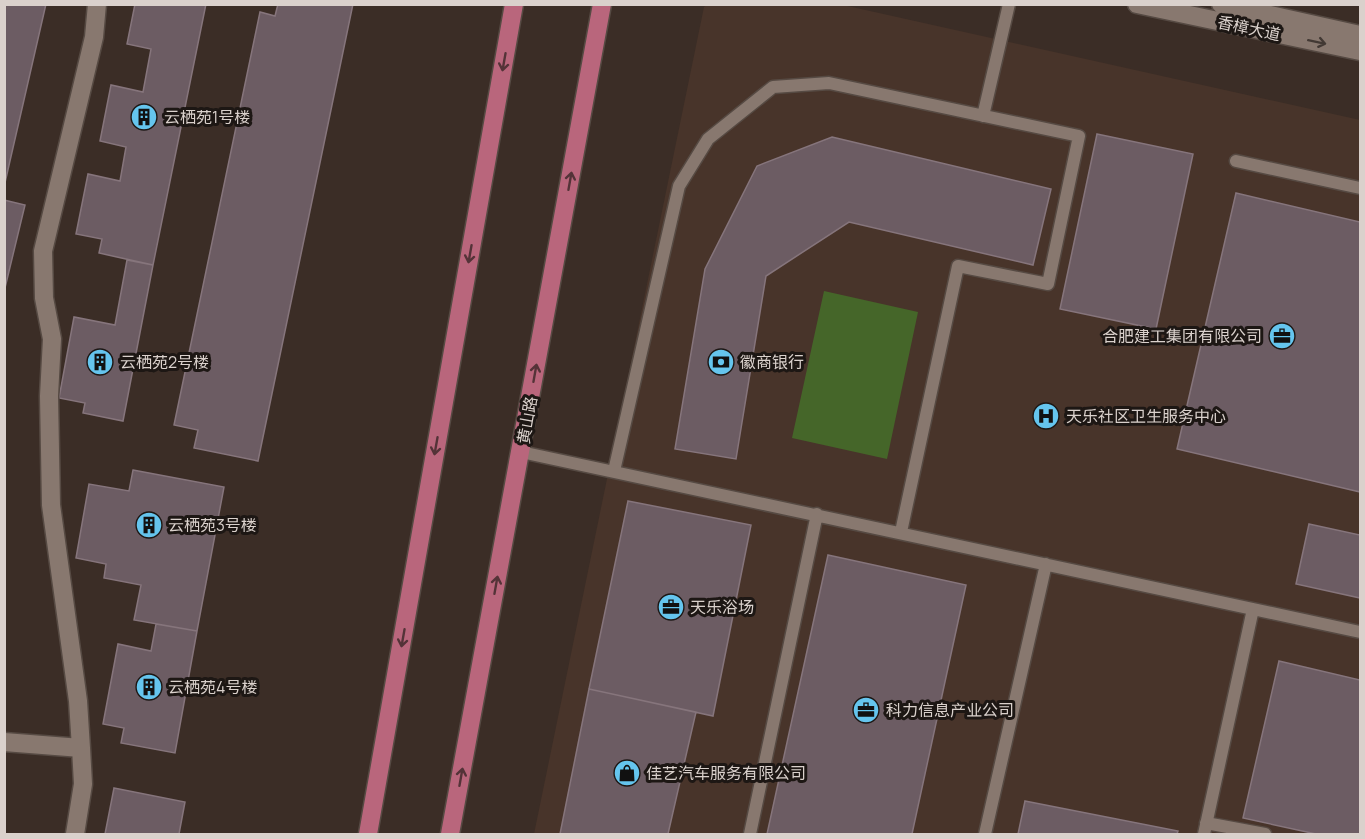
<svg xmlns="http://www.w3.org/2000/svg" width="1365" height="839" viewBox="0 0 1365 839" font-family="Manrope,'Noto Sans SC',sans-serif">
<style>
.built{fill:#48342a}
.grass{fill:#456629}
.building{fill:#6c5c63;stroke:#86757c;stroke-width:1.5}
.lines{fill:none;stroke-linecap:round;stroke-linejoin:round}
.lane-casing{stroke:#564a43;stroke-width:15}
.street-casing{stroke:#564a43;stroke-width:21}
.secondary-casing{stroke:#564a43;stroke-width:21}
.primary-casing{stroke:#564a43;stroke-width:21}
.lane{stroke:#88786f;stroke-width:12}
.street{stroke:#88786f;stroke-width:18}
.secondary{stroke:#88786f;stroke-width:18}
.primary{stroke:#b9667c;stroke-width:18}
.oneway{stroke:#423934}
.oneway2{stroke:#543338}
.labels{text-anchor:middle;dominant-baseline:central;stroke-width:6;stroke-linejoin:round;paint-order:stroke}
.street-label{font-size:16px;fill:#dad1cc;stroke:#1d1714}
.poi-label{font-size:16px;fill:#dad1cc;stroke:#1d1714;text-anchor:start}
</style>
<rect width="100%" height="100%" fill="#3b2d26"/>
<!-- built -->
<path class="built" d="M708,4L843,5L1360,120V834H534L704,7Z"/>
<!-- grass -->
<path class="grass" d="M824,291L918,312L887,459L792,438Z"/>
<!-- building -->
<path class="building" d="M4,4H46L4,187Z
M135,4H206L153,265L99,253L102,239L76,234L88,174L120,181L126,147L100,141L111,85L143,92L151,49L127,44Z
M278,4H353L258,461L194,448L198,430L174,425L260,12L275,16Z
M1097,134L1193,154L1156,329L1060,309Z
M832,137L1051,189L1033,265L849,222L766,276L736,459L675,449L705,269L757,166Z
M1236,193L1360,222V492L1177,449Z
M4,200L25,205L4,292Z
M127,260L153,265L123,421L83,413L85,403L59,398L74,317L115,325Z
M133,470L224,487L197,631L134,620L141,585L104,578L106,564L76,558L89,484L129,491Z
M628,501L751,525L713,716L589,689Z
M1309,524L1360,535V598L1296,584Z
M828,555L966,585L912,834H767Z
M156,624L197,631L175,753L121,743L124,728L103,724L118,644L151,651Z
M1279,661L1360,680V834H1316L1243,818Z
M589,689L696,712L668,834H560Z
M114,788L185,802L179,834H105Z
M1025,801L1178,831L1177,834H1018Z"/>
<g class="lines">
<defs>
<path id="lane" d="M983,116L1009,4
M1236,161L1360,188
M521,452L1360,632
M614,471L679,186L708,139L773,87L829,83L1079,136L1048,284L958,266L901,532
M1206,823L1265,834
M750,834L817,514
M985,834L1046,564
M1204,834L1253,609"/>
<path id="street" d="M4,742L81,748
M75,834L83,784L81,748L78,701L51,505L49,396L52,339L44,298L43,251L94,37L97,4"/>
<path id="secondary" d="M1137,4L1360,51
M1221,4L1360,35"/>
<path id="primary" d="M368,834L514,4
M450,834L602,4"/>
</defs>
<!-- lane casing -->
<use href="#lane" class="lane-casing"/>
<!-- street casing -->
<use href="#street" class="street-casing"/>
<!-- secondary casing -->
<use href="#secondary" class="secondary-casing"/>
<!-- primary casing -->
<use href="#primary" class="primary-casing"/>
<!-- lane -->
<use href="#lane" class="lane"/>
<!-- street -->
<use href="#street" class="street"/>
<!-- secondary -->
<use href="#secondary" class="secondary"/>
<!-- primary -->
<use href="#primary" class="primary"/>
</g>
<!-- one-way arrows -->
<defs><path id="oneway-shaft" d="M-6 0H5M1.5-3L5.5 0L1.5 3" fill="none" stroke-width="1.6" stroke-linecap="round" stroke-linejoin="round" transform="scale(1.5)"/></defs>
<use class="oneway" href="#oneway-shaft" transform="translate(1317 42) rotate(12)"/>
<g class="oneway2">
<use href="#oneway-shaft" transform="translate(504 62) rotate(100)"/>
<use href="#oneway-shaft" transform="translate(570 181) rotate(-80)"/>
<use href="#oneway-shaft" transform="translate(470 254) rotate(100)"/>
<use href="#oneway-shaft" transform="translate(535 373) rotate(-80)"/>
<use href="#oneway-shaft" transform="translate(436 446) rotate(100)"/>
<use href="#oneway-shaft" transform="translate(496 585) rotate(-80)"/>
<use href="#oneway-shaft" transform="translate(403 638) rotate(100)"/>
<use href="#oneway-shaft" transform="translate(461 777) rotate(-80)"/>
</g>
<!-- icons -->
<defs>
<symbol id="building-disc" viewBox="-11 -11 22 22"><circle r="9.5" fill="#65c5ee" stroke="#1d1714"/><path d="M-4-6H4V6H1V3H-1V6H-4ZM-2.5-4.3h1.7v1.8h-1.7ZM.8-4.3h1.7v1.8H.8ZM-2.5-1h1.7V.8h-1.7ZM.8-1h1.7V.8H.8Z" fill="#111"/></symbol>
<symbol id="office-disc" viewBox="-11 -11 22 22"><circle r="9.5" fill="#65c5ee" stroke="#1d1714"/><path d="M-6-3h4V-5.5h4V-3h4V5H-6ZM-1-4.5V-3h2v-1.5ZM-6 0V1H6V0Z" fill="#111"/></symbol>
<symbol id="bank-disc" viewBox="-11 -11 22 22"><circle r="9.5" fill="#65c5ee" stroke="#1d1714"/><path d="M-6-4H6V4H-6ZM0-2.3a2.3 2.3 0 1 0 0 4.6a2.3 2.3 0 1 0 0-4.6Z" fill="#111"/></symbol>
<symbol id="hospital-disc" viewBox="-11 -11 22 22"><circle r="9.5" fill="#65c5ee" stroke="#1d1714"/><path d="M-5-5h3v3.5h4V-5h3V5h-3V1.5h-4V5h-3Z" fill="#111"/></symbol>
<symbol id="shop-disc" viewBox="-11 -11 22 22"><circle r="9.5" fill="#65c5ee" stroke="#1d1714"/><path d="M-5-2.5h2.3a2.7 3.5 0 0 1 5.4 0H5L5.5 6h-11ZM-1.5-2.5h3a1.5 2.3 0 0 0-3 0Z" fill="#111"/></symbol>
</defs>
<g fill-rule="evenodd">
<use href="#building-disc" x="129" y="102" width="30" height="30"/>
<use href="#office-disc" x="1267" y="321" width="30" height="30"/>
<use href="#building-disc" x="85" y="347" width="30" height="30"/>
<use href="#bank-disc" x="706" y="347" width="30" height="30"/>
<use href="#hospital-disc" x="1031" y="401" width="30" height="30"/>
<use href="#building-disc" x="134" y="510" width="30" height="30"/>
<use href="#office-disc" x="656" y="592" width="30" height="30"/>
<use href="#building-disc" x="134" y="672" width="30" height="30"/>
<use href="#office-disc" x="851" y="695" width="30" height="30"/>
<use href="#shop-disc" x="612" y="758" width="30" height="30"/>
</g>
<g class="labels">
<!-- street labels -->
<g class="street-label">
<text transform="translate(1249 28) rotate(12)">香樟大道</text>
<text transform="translate(527 420) rotate(-80)">黄山路</text>
</g>
<!-- poi labels -->
<g class="poi-label">
<text x="164" y="117">云栖苑1号楼</text>
<text x="1262" y="336" text-anchor="end">合肥建工集团有限公司</text>
<text x="120" y="362">云栖苑2号楼</text>
<text x="740" y="362">徽商银行</text>
<text x="1066" y="416">天乐社区卫生服务中心</text>
<text x="168" y="525">云栖苑3号楼</text>
<text x="690" y="607">天乐浴场</text>
<text x="168" y="687">云栖苑4号楼</text>
<text x="886" y="710">科力信息产业公司</text>
<text x="646" y="773">佳艺汽车服务有限公司</text>
</g>
</g>
<!-- border -->
<rect width="1365" height="839" fill="none" stroke="#dad1cc" stroke-width="12"/>
</svg>
